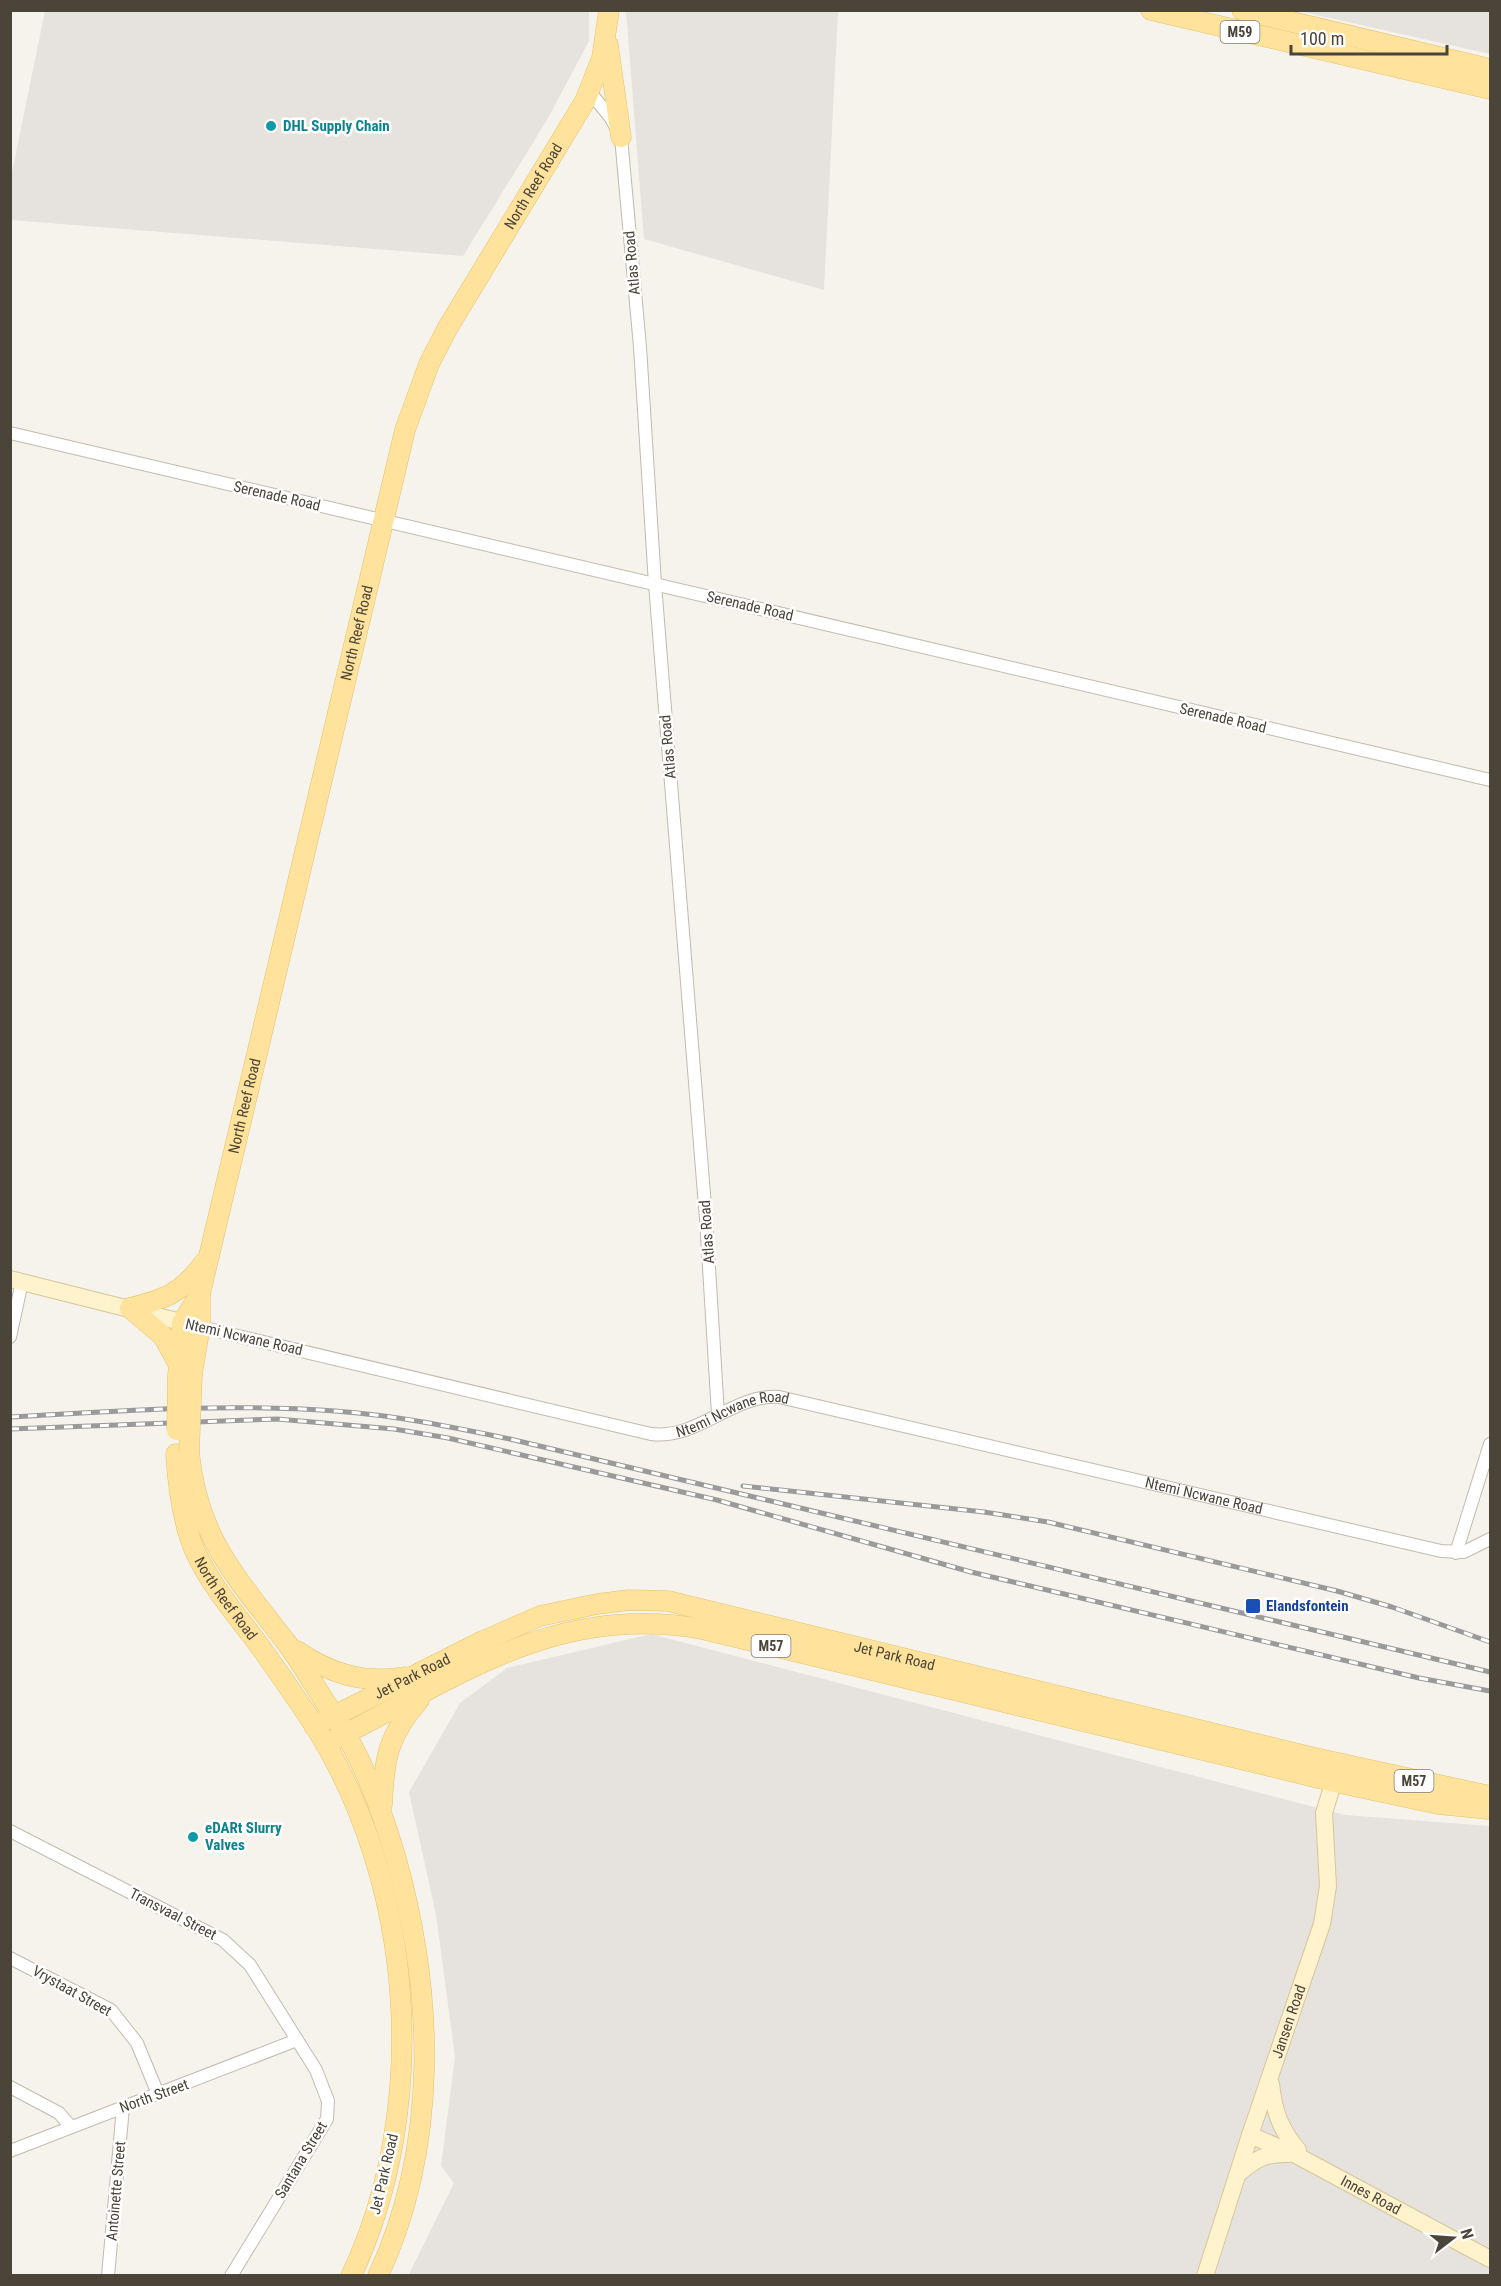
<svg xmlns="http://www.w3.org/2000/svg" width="1501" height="2286" viewBox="0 0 1501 2286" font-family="'Roboto Condensed',sans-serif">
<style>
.industrial{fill:#e6e2dd}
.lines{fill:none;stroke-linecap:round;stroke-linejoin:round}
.street-casing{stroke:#c2bbae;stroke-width:14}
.secondary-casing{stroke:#d6c79b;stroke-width:18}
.primary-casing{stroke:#e6c16a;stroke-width:21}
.street{stroke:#fff;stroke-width:12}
.secondary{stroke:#fff3cd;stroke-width:16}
.primary{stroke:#ffe39c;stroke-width:20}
.rail-casing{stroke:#9a9a9a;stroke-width:5}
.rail{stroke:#fff;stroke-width:3;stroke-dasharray:9;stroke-linecap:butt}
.primary-bridge-casing{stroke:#e6c16a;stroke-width:21;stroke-linecap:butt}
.primary-bridge{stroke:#ffe39c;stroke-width:20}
.culture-dot{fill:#0f9aa8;stroke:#fff;stroke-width:2}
.transit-dot{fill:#1a4fb4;stroke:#fff;stroke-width:2}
.labels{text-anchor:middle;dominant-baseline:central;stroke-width:5;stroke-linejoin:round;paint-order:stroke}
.shield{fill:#fff;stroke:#817c74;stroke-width:1.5}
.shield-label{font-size:14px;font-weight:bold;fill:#4b4439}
.culture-label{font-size:15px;font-weight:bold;fill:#0d838f;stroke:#fff;text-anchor:start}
.street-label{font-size:15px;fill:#4b4439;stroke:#fff}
.transit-label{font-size:15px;font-weight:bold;fill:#164399;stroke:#fff;text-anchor:start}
</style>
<rect width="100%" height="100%" fill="#f6f3ec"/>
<!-- industrial -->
<path class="industrial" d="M45,11H589V41L547,120L463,256L11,220V177Z
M626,11H838L824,290L644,239Z
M1299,11H1490V54L1348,22Z
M651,1634L1345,1815L1490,1826V2275L408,2276L454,2183L441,2166L455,2057L436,1915L409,1792L460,1703L507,1668Z"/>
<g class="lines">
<defs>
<g id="street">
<path d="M589,91L611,118L621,137L640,347L655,584L706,1219L718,1414"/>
<path d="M10,433L1490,780"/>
<path id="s1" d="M200,1327L651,1434C698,1440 732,1394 779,1397L1441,1551L1464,1552L1490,1539"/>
<path d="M10,1337L22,1282"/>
<path d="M1456,1553L1490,1444"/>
<path d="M10,1831L223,1940L250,1965L316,2070L328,2101L327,2119L231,2276"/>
<path d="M10,1958L111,2010L137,2043L158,2094"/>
<path d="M10,2087L59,2113L71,2127"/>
<path d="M10,2151L297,2040"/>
<path d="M108,2276L123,2107"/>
</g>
<g id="secondary">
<path d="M10,1279L193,1325"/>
<path d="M1271,2084C1274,2111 1280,2129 1298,2150"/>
<path id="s2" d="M1250,2135L1294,2154L1490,2259"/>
<path d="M1238,2174C1255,2159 1266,2153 1289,2154"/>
<path id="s3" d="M1205,2276L1250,2135L1322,1924L1328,1886L1324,1813L1337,1771"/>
</g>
<g id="primary">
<path d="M1151,10L1490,89"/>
<path d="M1242,10L1490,69"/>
<path d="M608,45L621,137"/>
<path d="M130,1308C165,1299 182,1293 204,1263"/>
<path d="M130,1308L163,1336L179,1365"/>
<path id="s4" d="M192,1374L200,1327V1294L405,430L429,364L447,329L585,101L602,58L609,10"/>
<path d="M178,1376L182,1323L200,1294"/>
<path d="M189,1452C197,1537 236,1577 286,1642C303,1665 317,1690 333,1714C363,1758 381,1808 396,1859C434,1994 439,2145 378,2276"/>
<path id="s5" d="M176,1454C178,1486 182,1521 195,1551C210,1584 234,1612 256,1641C276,1668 294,1695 313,1723C414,1881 432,2105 351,2276"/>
<path d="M297,1651C331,1674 363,1684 405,1677"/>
<path id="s6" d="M314,1726L483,1641L540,1616L597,1604L629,1600L668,1601L1315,1758L1490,1796"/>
<path d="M325,1744C452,1682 551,1602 702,1629L1335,1782L1438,1804L1488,1809"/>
<path d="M382,1805C384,1758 388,1736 419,1700"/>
</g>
</defs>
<!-- street casing -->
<use href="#street" class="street-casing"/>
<!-- secondary casing -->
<use href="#secondary" class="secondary-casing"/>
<!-- primary casing -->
<use href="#primary" class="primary-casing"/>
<!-- street -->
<use href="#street" class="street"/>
<!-- secondary -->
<use href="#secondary" class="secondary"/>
<!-- primary -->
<use href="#primary" class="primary"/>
<defs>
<path id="rail" d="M10,1417C118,1411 227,1403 335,1411C394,1415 452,1427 510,1439L1490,1672
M10,1429L277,1419L394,1429L448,1438L717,1500L971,1572L1419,1678L1490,1691
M743,1486L984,1512L1048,1522L1337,1591L1392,1607L1490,1642"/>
</defs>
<!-- rail casing -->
<use href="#rail" class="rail-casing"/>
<!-- rail -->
<use href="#rail" class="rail"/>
<defs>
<path id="primary-bridge" d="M177,1430L178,1376
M189,1452L192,1374"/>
</defs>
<!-- primary-bridge casing -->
<use href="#primary-bridge" class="primary-bridge-casing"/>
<!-- primary-bridge -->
<use href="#primary-bridge" class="primary-bridge"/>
</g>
<!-- markers -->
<g class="culture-dot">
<circle cx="271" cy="126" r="6"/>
<circle cx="193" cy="1837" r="6"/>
</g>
<rect class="transit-dot" x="1245" y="1598" width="16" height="16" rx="3"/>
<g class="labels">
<!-- shield labels -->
<g class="shield">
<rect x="1220.5" y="21" width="39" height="22" rx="4.5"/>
<rect x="751.5" y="1635" width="39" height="22" rx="4.5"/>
<rect x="1394.5" y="1770" width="39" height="22" rx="4.5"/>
</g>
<g class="shield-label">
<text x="1240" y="32">M59</text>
<text x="771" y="1646">M57</text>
<text x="1414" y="1781">M57</text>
</g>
<!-- culture labels -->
<g class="culture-label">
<text x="283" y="126">DHL Supply Chain</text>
<text x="205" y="1828">eDARt Slurry<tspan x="205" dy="17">Valves</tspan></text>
</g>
<!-- street labels -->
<g class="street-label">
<text stroke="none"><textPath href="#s4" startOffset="1245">North Reef Road</textPath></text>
<text transform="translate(632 263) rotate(-95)">Atlas Road</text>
<text transform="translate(277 496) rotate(13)">Serenade Road</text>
<text transform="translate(750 606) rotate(13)">Serenade Road</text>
<text stroke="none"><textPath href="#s4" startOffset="760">North Reef Road</textPath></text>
<text transform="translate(1223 718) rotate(13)">Serenade Road</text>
<text transform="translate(668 747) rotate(-95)">Atlas Road</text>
<text stroke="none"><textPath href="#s4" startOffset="274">North Reef Road</textPath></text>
<text transform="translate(707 1232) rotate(-94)">Atlas Road</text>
<text transform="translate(244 1337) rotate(13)">Ntemi Ncwane Road</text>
<text stroke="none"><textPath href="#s1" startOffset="549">Ntemi Ncwane Road</textPath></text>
<text stroke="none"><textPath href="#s1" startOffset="1035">Ntemi Ncwane Road</textPath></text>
<text stroke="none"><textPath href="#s5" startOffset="156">North Reef Road</textPath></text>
<text stroke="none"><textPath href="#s6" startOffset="614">Jet Park Road</textPath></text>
<text stroke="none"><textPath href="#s6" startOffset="110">Jet Park Road</textPath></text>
<text transform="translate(173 1914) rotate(27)">Transvaal Street</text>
<text transform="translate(72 1991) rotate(29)">Vrystaat Street</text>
<text stroke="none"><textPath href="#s3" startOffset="268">Jansen Road</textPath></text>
<text transform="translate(154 2096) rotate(-20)">North Street</text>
<text transform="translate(301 2160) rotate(-59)">Santana Street</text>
<text transform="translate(384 2174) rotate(-77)">Jet Park Road</text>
<text transform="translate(116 2191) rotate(-85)">Antoinette Street</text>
<text stroke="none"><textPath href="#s2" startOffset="135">Innes Road</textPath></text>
</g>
<!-- transit labels -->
<g class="transit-label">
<text x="1266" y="1606">Elandsfontein</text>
</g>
</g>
<!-- border -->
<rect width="1501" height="2286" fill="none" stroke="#4b4439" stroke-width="24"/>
<!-- north arrow -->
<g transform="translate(1453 2238) rotate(73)" stroke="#ffffff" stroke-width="4.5" paint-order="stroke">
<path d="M0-4.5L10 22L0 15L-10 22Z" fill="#4b4439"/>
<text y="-9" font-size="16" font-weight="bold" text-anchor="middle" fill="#4b4439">N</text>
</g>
<!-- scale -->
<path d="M1291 45v9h156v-9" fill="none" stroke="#4b4439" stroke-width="3"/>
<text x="1300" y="45" font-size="18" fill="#4b4439" stroke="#ffffff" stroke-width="4.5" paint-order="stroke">100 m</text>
</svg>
